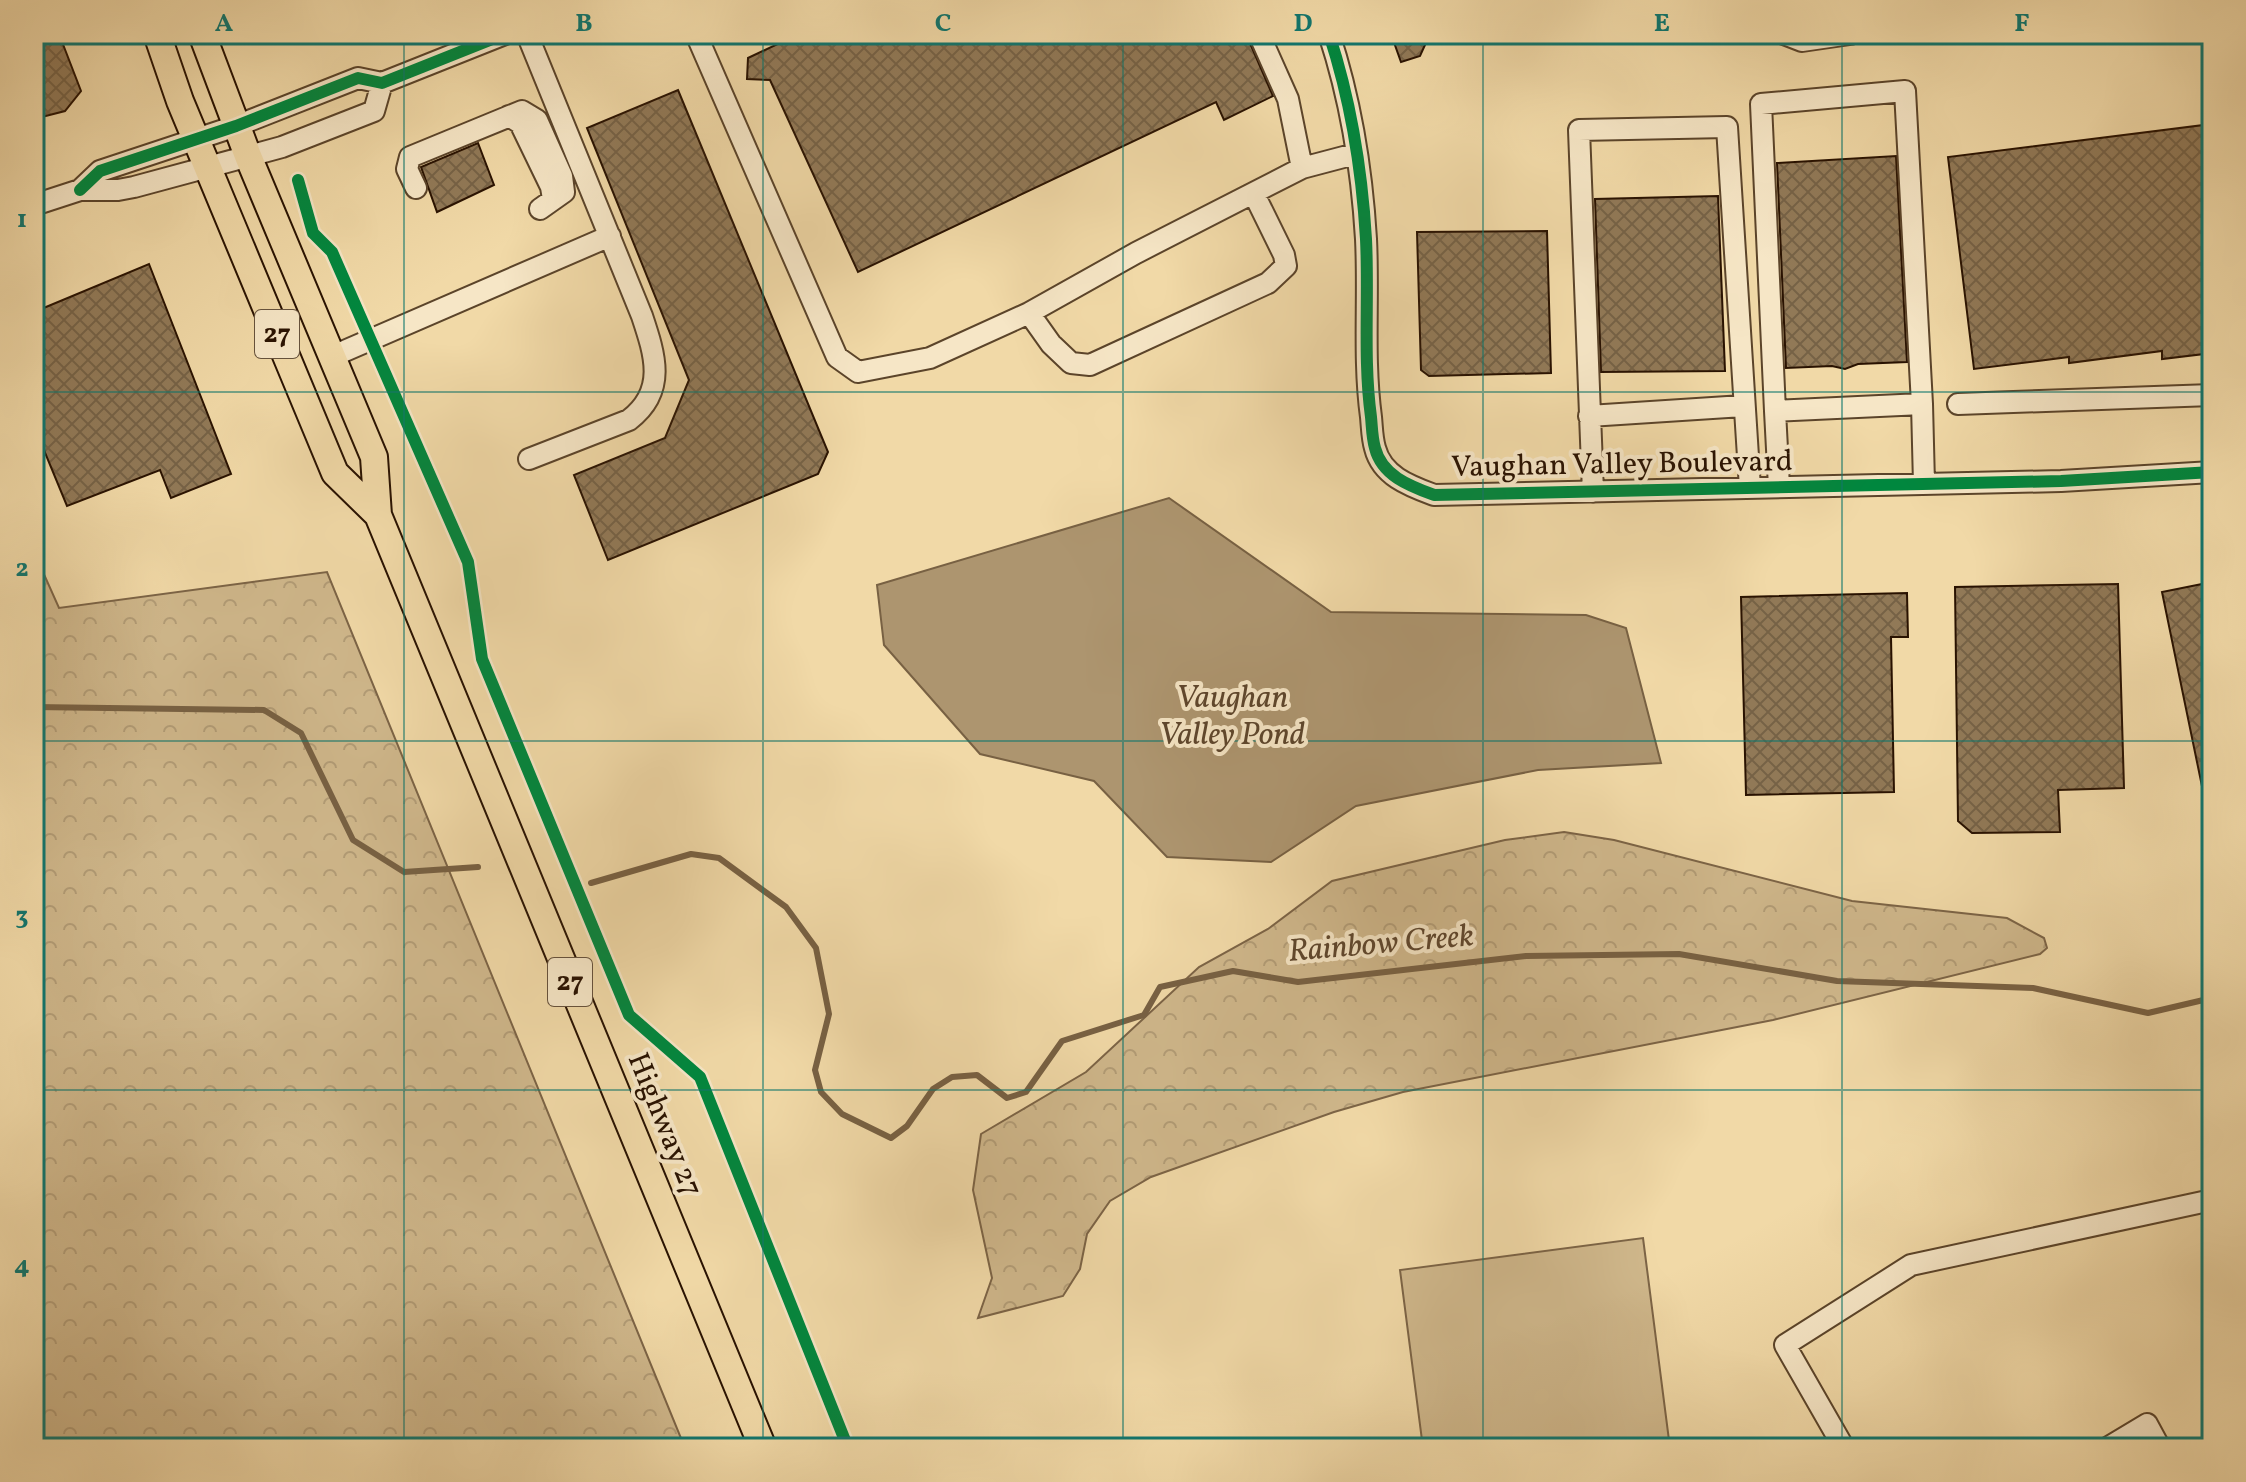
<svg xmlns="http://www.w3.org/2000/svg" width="2246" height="1482" viewBox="0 0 2246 1482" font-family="Vollkorn,serif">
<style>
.grass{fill:#cfb78b;stroke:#7c6446;stroke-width:2}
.forest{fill:url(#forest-crowns);stroke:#7c6446;stroke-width:2}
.water{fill:#ad956f;stroke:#786143;stroke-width:2}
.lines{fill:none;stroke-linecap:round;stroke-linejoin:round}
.stream{stroke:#786143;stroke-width:6}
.building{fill:url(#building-cross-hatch);stroke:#291201;stroke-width:2}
.minor-casing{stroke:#5b442a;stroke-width:24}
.major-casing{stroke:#291201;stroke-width:30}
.minor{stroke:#f6e6c6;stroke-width:20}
.major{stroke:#f1d9a7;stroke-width:26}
.cycleway-casing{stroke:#f6e6c6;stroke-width:17}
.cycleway{stroke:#00873e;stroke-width:12}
.grid{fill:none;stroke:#0f766e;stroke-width:2;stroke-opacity:0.55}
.labels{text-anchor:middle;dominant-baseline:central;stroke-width:8;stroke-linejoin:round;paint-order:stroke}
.shield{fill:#f6e6c6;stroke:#66523c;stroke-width:2}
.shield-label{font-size:28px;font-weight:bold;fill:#291201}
.street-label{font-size:30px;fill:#291201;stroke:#f6e6c6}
.water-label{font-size:32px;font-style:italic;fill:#5e462d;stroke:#f6e6c6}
.neatline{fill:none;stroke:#0f766e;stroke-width:3}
.grid-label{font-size:26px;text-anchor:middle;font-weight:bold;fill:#0f766e}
</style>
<defs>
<pattern id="forest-crowns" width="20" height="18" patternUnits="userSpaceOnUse" patternTransform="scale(2)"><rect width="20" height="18" fill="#cfb78b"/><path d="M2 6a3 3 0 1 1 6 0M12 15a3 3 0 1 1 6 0" fill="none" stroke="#b29c76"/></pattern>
<pattern id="building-cross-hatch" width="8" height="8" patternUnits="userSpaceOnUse" patternTransform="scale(2)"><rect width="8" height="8" fill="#917957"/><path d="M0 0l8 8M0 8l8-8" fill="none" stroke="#766246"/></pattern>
</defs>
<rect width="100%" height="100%" fill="#f1d9a7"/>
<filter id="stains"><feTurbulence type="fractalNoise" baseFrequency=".0025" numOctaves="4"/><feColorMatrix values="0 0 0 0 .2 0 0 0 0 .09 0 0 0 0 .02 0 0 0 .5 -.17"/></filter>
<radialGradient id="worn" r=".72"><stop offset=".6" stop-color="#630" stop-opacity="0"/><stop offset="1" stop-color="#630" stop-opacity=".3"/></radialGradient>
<!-- grass -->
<path class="grass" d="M1643,1238L1670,1448H1423L1400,1270Z"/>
<!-- forest -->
<path class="forest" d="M34,552L59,608L327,572L685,1448H34Z
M1564,832L1614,840L1852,901L2007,918L2044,938L2047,948L2040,954L1773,1020L1403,1092L1334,1112L1151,1177L1110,1201L1087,1234L1080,1269L1063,1296L978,1318L992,1278L973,1190L981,1134L1086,1072L1199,967L1268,929L1332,881L1505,840Z"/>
<!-- water -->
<path class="water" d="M1169,498L1331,612L1586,615L1626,628L1661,763L1538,770L1356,806L1271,862L1167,857L1094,781L980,754L884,645L877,585Z"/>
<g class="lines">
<!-- stream -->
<path class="stream" d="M34,707L264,710L301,733L353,840L404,872L478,867
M591,883L691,854L719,858L786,907L816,948L829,1014L815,1070L821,1092L842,1114L891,1138L907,1126L933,1089L952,1077L977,1075L1007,1098L1026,1092L1062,1041L1144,1015L1160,987L1233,971L1298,982L1526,956L1679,954L1837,981L2033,988L2148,1013L2212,998"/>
</g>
<!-- building -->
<path class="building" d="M34,34H59L81,91L65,111L34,119Z
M799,34H1246L1273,96L1224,120L1216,102L858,272L770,80L747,79L748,58Z
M1391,34H1430L1420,56L1401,62Z
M678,90L828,452L818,474L608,560L574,475L665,438L689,380L587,128Z
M2212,124V353L2162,359V351L2069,363V357L1974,369L1948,157Z
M478,143L494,185L437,212L421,167Z
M1896,156L1907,362L1858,364L1845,369L1832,366L1786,368L1777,163Z
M1718,196L1725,371L1601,372L1595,199Z
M1547,231L1551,373L1429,376L1421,370L1417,232Z
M149,264L231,474L171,498L160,470L67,506L34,426V312Z
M2212,582V796H2204L2162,592Z
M2118,584L2124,788L2058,790L2060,832L1972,833L1958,821L1955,587Z
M1907,593L1908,637H1891L1894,792L1746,795L1741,597Z"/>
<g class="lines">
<defs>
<path id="minor" d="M527,34L642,316C655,355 667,391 629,420L529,459
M696,34L837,357L858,372L930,358L1029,313L1136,253L1302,168L1355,154
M1259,34L1288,99L1302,168
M1329,34C1350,98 1362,172 1366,239C1369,298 1363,358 1371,417C1372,427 1372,438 1375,448C1382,476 1410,486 1434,495L2061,481L2212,472
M1784,34L1802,41L1850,34
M509,116L520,123L551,187L553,199
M416,188L407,169L410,157L522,111L537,120L562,176L564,192L540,209
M80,190L100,171L236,126L358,78L382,83L505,34
M34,205L80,190H118L134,187L282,147L374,111L382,83
M1029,313L1051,344L1071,363L1090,365L1268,283L1286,266L1284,255L1254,194
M333,356L610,236
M1958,404L2212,395
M1775,411L1761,104L1905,91L1922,404
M1589,416L1743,406
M1779,487L1775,411L1922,404L1924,484
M1593,492L1579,130L1727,127L1750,488
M1844,1448L1785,1345L1911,1265L2212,1200
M2107,1448L2147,1424L2160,1448"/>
<path id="major" d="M157,34L180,101L335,473L378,515
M202,34L248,156L374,457L378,515L763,1448"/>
</defs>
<!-- minor casing -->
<use href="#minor" class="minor-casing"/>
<!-- major casing -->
<use href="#major" class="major-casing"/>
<!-- minor -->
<use href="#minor" class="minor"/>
<!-- major -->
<use href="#major" class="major"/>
<defs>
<path id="cycleway" d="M1329,34C1350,98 1362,172 1366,239C1369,298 1363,358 1371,417C1372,427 1372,438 1375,448C1382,476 1410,486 1434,495L2061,481L2212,472
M298,180L313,233L332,252L468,562L482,659L629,1015L700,1077L848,1448
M80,190L100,171L236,126L358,78L382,83L505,34"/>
</defs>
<!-- cycleway casing -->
<use href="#cycleway" class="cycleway-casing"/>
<!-- cycleway -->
<use href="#cycleway" class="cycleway"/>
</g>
<!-- grid -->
<path class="grid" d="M404,34V1448M763,34V1448M1123,34V1448M1483,34V1448M1842,34V1448M34,392H2212M34,741H2212M34,1090H2212"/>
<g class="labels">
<!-- shield labels -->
<g class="shield">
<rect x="255" y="310" width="44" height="48" rx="6"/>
<rect x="548" y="958" width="44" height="48" rx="6"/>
</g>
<g class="shield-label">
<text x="277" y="334">27</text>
<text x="570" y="982">27</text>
</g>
<!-- street labels -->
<g class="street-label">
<text transform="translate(1622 465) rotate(-1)">Vaughan Valley Boulevard</text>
<text transform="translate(664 1125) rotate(68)">Highway 27</text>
</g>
<!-- water labels -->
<g class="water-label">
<text x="1232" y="699">Vaughan<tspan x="1232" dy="37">Valley Pond</tspan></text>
<text transform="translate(1381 945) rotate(-5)">Rainbow Creek</text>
</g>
</g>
<!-- margin -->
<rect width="2246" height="1482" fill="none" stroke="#f1d9a7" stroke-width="88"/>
<rect x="44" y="44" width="2158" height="1394" class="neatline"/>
<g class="grid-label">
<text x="224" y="31">A</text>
<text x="584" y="31">B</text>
<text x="943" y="31">C</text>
<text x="1303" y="31">D</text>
<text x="1662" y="31">E</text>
<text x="2022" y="31">F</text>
<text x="22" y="227">1</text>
<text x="22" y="576">2</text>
<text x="22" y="924">3</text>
<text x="22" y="1273">4</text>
</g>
<rect width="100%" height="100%" filter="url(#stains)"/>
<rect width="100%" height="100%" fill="url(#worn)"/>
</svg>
